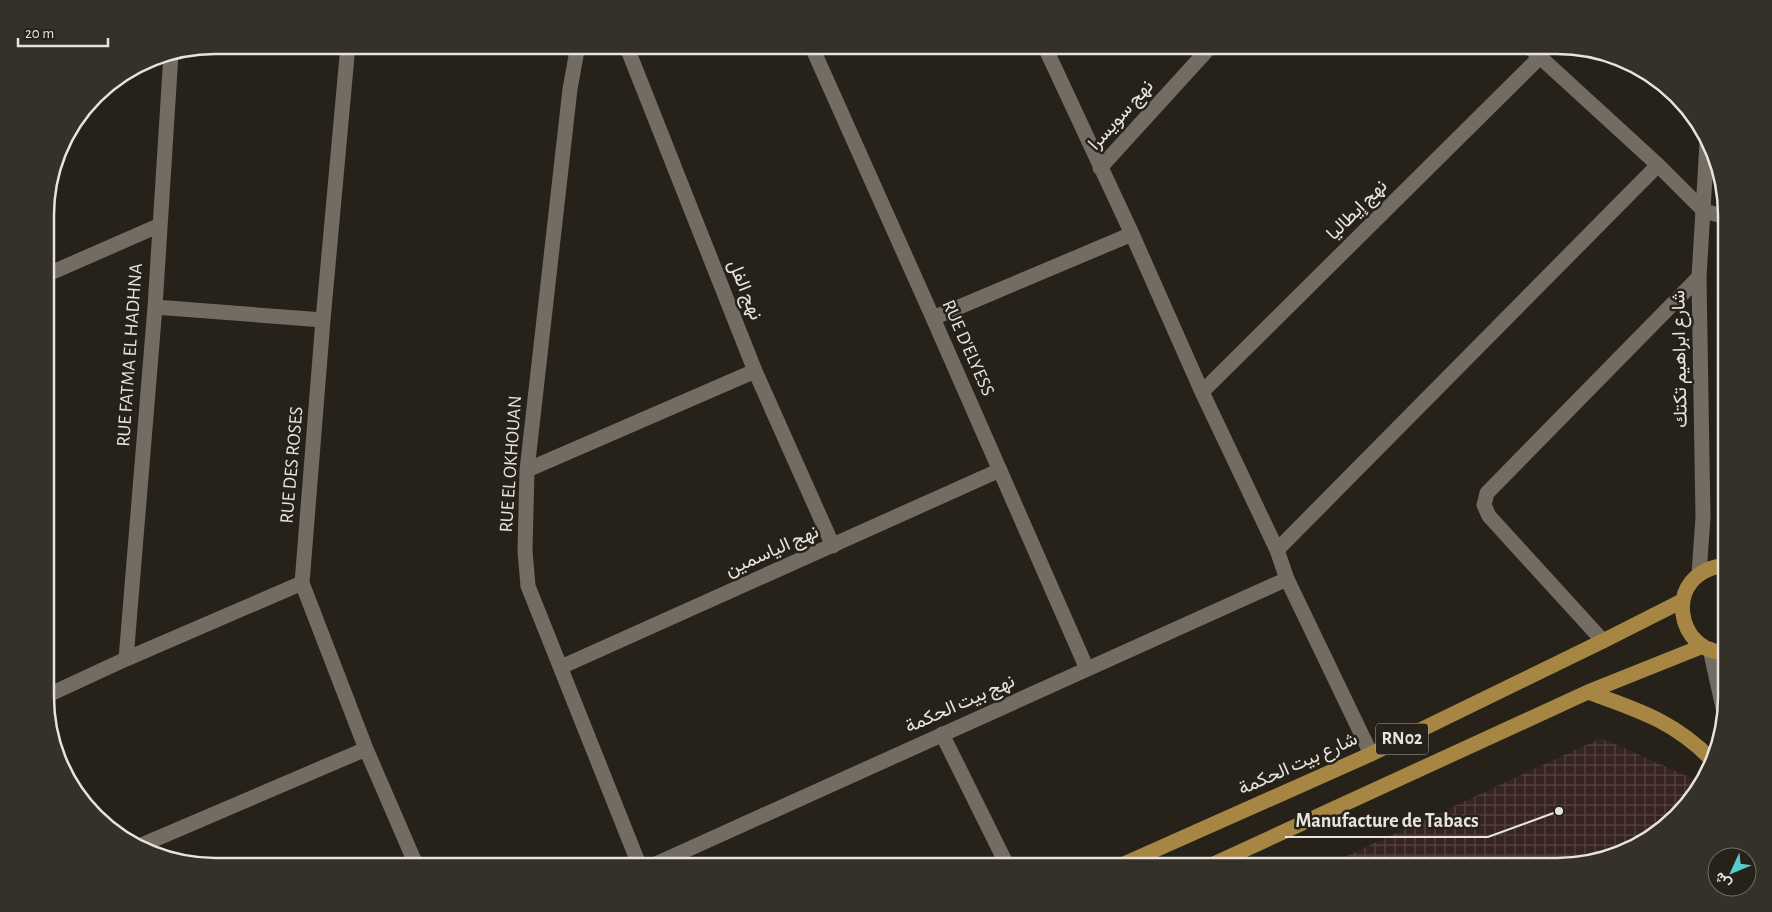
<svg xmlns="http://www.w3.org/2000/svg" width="1772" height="912" viewBox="0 0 1772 912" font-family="'Alegreya Sans',Vazirmatn,sans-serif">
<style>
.industrial{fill:url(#industrial-grid)}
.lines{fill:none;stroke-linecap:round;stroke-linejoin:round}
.minor{stroke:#726c63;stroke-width:15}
.major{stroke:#a68642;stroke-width:15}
.labels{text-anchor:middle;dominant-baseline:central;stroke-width:5;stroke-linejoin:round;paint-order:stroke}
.shield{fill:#262119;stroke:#adaaa4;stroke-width:1}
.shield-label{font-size:18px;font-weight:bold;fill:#e7e4df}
.street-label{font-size:19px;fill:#e7e4df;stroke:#262119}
.rim{fill:none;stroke:#e7e4df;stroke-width:2.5}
.leader{fill:none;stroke:#e7e4df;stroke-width:2}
.callout-dot{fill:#e7e4df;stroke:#262119;stroke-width:2}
.callout-label{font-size:20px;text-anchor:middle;font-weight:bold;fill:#e7e4df;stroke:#262119;stroke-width:5;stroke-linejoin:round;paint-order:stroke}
</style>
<defs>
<pattern id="industrial-grid" width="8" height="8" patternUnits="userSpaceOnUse" patternTransform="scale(1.25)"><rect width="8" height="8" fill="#372420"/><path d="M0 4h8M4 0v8" fill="none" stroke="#544440"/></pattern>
</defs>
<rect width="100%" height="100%" fill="#262119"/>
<!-- industrial -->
<path class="industrial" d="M1601,738L1698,781L1699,785L1652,838L1568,867H1323Z"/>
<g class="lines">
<!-- minor -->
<path class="minor" d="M348,45L323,320L302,583L366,749L417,867
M578,45L570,89L527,470L525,551L528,586L640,867
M626,45L755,371L833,546
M811,45L933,318L1087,669
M1044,45L1132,234L1202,392L1277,550L1287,579L1371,754
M1527,45L1658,165L1704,211L1726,217
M1100,168L1212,45
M46,275L160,225
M155,307L323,320
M933,318L1132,234
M1202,392L1540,57
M527,470L755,371
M1277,550L1658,165
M1699,574L1703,517L1699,277L1707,143
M1603,641L1489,516L1484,505L1487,493L1699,277
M1710,649L1724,712
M126,659L155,307L171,54
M561,667L1000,470
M46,696L126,659L302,583
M942,734L1008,867
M137,847L366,749
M649,867L1287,579"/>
<!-- major -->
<path class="major" d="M1727,565C1658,572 1678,657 1727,652
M1588,692C1638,710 1674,721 1712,760
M1117,867L1371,754L1603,641L1682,601
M1207,867L1588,692L1703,646"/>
</g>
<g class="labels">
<!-- shield labels -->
<rect class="shield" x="1376" y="723.5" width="52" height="31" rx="4"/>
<g class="shield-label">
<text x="1402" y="739">RN02</text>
</g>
<!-- street labels -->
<g class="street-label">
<text transform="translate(1121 115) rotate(-48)">نهج سويسرا</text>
<text transform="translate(1357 210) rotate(-45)">نهج إيطاليا</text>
<text transform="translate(745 290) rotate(68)">نهج الفل</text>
<text transform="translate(968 348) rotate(66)">RUE D'ELYESS</text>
<text transform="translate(130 355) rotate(-86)">RUE FATMA EL HADHNA</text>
<text transform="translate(1680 359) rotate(-91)">شارع ابراهيم تكتك</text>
<text transform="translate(511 464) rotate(-86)">RUE EL OKHOUAN</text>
<text transform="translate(292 465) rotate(-85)">RUE DES ROSES</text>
<text transform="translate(772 551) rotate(-24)">نهج الياسمين</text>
<text transform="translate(960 704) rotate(-24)">نهج بيت الحكمة</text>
<text transform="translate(1298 764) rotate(-24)">شارع بيت الحكمة</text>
</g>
</g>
<!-- crop -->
<path d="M0 0H1772V912H0ZM215 54H1557A161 161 0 0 1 1718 215V697A161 161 0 0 1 1557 858H215A161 161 0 0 1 54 697V215A161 161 0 0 1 215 54Z" fill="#353129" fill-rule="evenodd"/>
<path class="rim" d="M215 54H1557A161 161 0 0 1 1718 215V697A161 161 0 0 1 1557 858H215A161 161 0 0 1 54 697V215A161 161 0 0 1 215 54Z"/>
<!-- callouts -->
<path class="leader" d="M1559 811L1488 837H1285"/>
<circle class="callout-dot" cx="1559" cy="811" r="5"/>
<g class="callout-label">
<text x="1387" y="827">Manufacture de Tabacs</text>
</g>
<!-- north arrow -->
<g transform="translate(1732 872) rotate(226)"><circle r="24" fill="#262119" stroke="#736f68"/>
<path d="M0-4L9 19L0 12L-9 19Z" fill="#53cdca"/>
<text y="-8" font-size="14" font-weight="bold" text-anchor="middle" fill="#e7e4df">ش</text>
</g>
<!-- scale -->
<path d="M18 38v8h90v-8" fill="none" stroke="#e7e4df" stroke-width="2.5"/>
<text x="25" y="38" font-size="15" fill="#e7e4df" stroke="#262119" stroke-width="4" paint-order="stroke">20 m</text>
</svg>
